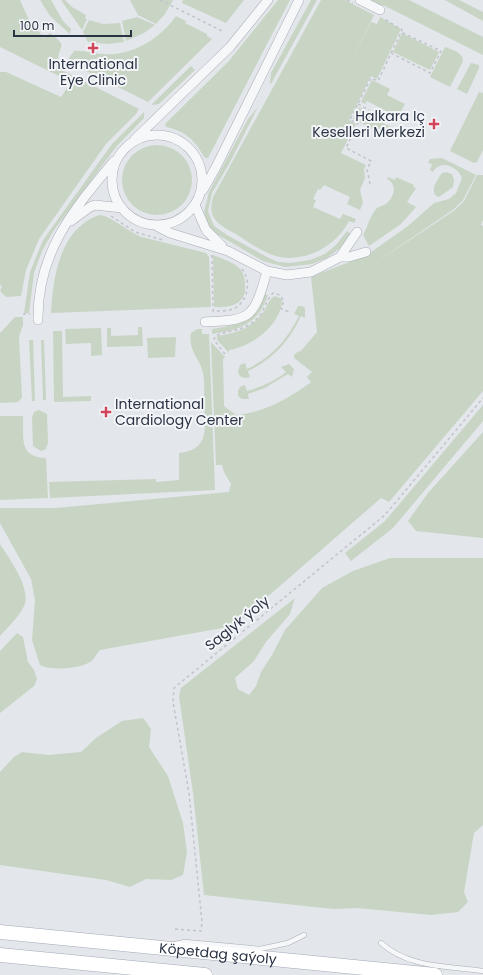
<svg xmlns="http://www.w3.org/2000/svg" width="483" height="975" viewBox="0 0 483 975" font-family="Poppins,sans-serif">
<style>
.green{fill:#c8d5c4}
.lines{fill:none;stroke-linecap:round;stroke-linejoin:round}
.service-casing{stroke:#a8adb6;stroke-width:5.5}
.minor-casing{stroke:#a8adb6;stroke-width:10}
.primary-casing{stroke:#a2aab7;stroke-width:15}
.path{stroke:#c1c4ca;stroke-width:1.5;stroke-dasharray:3 3;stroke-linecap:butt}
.service{stroke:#f6f7f9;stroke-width:4.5}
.minor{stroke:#f6f7f9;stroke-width:9}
.primary{stroke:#fff;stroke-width:14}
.poi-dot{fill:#d2465b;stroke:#f3f5f8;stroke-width:1.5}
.labels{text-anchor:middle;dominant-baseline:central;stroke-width:4;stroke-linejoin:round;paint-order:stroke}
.poi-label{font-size:14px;fill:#2a3344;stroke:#f3f5f8}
.street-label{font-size:14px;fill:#2a3344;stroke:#f3f5f8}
</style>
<rect width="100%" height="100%" fill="#e3e6eb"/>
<!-- green -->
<path class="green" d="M0,0H20L29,20L44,38L50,33C69,48 59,42 58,61L62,70L139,109L136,114L106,144L39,239L26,270L21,296L6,297L0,291L2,286L0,285V72H6L61,97L71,82L0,47Z
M40,0H51L63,21L71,29L70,34L50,16Z
M61,0H65L72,7L86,15L85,18L87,19L82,30Z
M130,0H173L165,14L156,24L138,15Z
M183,0H244L226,23L182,3Z
M278,0H290L208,158H205C195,141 186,131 166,127L165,124L228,62Z
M311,0H317L271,84L270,83L271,73Z
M321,0H345L374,15L349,65L371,22L377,24L380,17L401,29L377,79L371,76L349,120L356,124L341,153L366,165L364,169L365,178L360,190L363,202L360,210L347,204L350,197L324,185L320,190L318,189L313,199L316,200L313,207L340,219L343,214L356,219L354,223L349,221C337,245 307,262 280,257C266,254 251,244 239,236C231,231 219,226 214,218C210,211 211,205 213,197Z
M369,0H409L483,37V55L383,5L382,6Z
M445,0H459L483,12V21Z
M176,16L186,21L185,23L207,34V36L212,39L148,102L70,63L69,58L74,51C84,50 93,54 102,54C131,57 160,39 176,16Z
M137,17L155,25L144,33L126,41L122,21Z
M89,20L103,24L120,23L124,42L108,44L88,42L83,32Z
M402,33L439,52L430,70L393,52Z
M445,47C452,50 463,52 463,61L450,87L430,77Z
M471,63L479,65V68L467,94L457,89Z
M191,66L195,70L159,104L151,105Z
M372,80L390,89L387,95L405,104L398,117L367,101L365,104L361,102Z
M479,92L483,93V150L477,162L474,163L450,151Z
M258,107L229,164L212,193L208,211L214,226L227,235L267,257L278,262L290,263L310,260L325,254L336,245L347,231L351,234L340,248L327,258L312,264L285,267L263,261L215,233L211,229L207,222L204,212L209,192L248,119Z
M359,107L363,109L361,112L393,128L389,137L353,119Z
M144,112V118L116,147L54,230L42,251L34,273L29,313H24L30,272L43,240L112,144Z
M122 180a35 35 0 1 1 70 0a35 35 0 1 1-70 0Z
M442,158L476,175L463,200L454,209L372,265L455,210L464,201L477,175H483V220L481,225L483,226V391L389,502L381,498L242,619L228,627L100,650C97,653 94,660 90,662C79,669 51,671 40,665L32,640L35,600L31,579L0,523V508H56L229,492L231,484L224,472L222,465H216L211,342L225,357L223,359L224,406L236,415C265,412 288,399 311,382L307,377L312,372L294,358V355L299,351L300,352L317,332L311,277L367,255L408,226L434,203L449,199L456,193L462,178C457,166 441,159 433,172L430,170L432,164L428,163L430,159Z
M446,172L452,174L454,180L453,187L439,197L435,195C431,188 438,179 442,173Z
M388,177L395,180L396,177L414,185L413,187L416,188L407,202L416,207L401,224L369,246L363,235C367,228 370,216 376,209C379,206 384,206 387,203C395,196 397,184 387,179Z
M99,215C110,215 128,232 142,237L206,253L209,257L211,307L51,313C53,276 60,229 99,215Z
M213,255C223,259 234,262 241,270C244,274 245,280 245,285C247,304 230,308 214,307Z
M264,294L268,295C258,324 241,330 212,334V329C245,325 246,320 264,294Z
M275,296L282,299C282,324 252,347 229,350V353L217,340V336C237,333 252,328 264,311C268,305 269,299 275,296Z
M298,306H302L305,308V318L301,316C289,342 273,359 248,371L250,377C244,379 240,378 238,372L240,365L245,363L247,369C272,357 287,340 299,316L294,314Z
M15,317H23V325L19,337L22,398L18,402L0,403V333Z
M138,327H142L143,346L107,347V328H111V336L138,335Z
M101,328L102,355L91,356V343L66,344L65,329Z
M197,329H202V334H209L215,490L50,498L49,482L156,479V482L179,480V453C210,450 205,428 204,404C204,394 205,383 203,373C200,358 188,352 191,333Z
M53,331H62L63,397L91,396V401L54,402Z
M176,337L175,357L148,358L147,338Z
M29,340H33L35,401H32Z
M41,340H44L46,400H43Z
M289,364L294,369L292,377L288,374L265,388L248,394L249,399H242L238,396V391L240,387L245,385L247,391C261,387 275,381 286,372L281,367Z
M483,405V421L393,528L351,561L345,553L385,521Z
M39,410L47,414L48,443L46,449L41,451L33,446L32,418L34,412Z
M23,416C24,437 18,457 46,458L48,498L0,500V416Z
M483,432V538L416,531L408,521L428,493Z
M0,544C9,558 32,589 24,606C19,617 8,627 0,636Z
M390,558H483V825L474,833L464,892L468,902L458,912L431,915L357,908L333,909L204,895L193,793L179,696L181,688L295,598L290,614L266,642L254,661L235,678L238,689L249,695L256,686L261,672L272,655L285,630L322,588L353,571Z
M17,633L23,637L28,662L34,670L37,679L34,686L0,713V651Z
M143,718L151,729L149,747L168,776L183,823L187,852L183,875L171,880L146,879L130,887L106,880L0,865V772L14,757L22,752L48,755L81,752L96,738L122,721Z"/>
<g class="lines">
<defs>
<path id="service" d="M381,943C409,968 447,966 483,971
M175,944L185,942L260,949L288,943L304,935"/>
<path id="minor" d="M360,0L380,10
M112 180a45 45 0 1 1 90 0a45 45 0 1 1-90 0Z
M135,139L230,47L268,0
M203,190L216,167L299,0
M195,205L206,230L222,246
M71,221L90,207L95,205L122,208
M155,225L170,233L228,251L267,271C263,284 259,305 248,314C237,322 217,321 205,322
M340,257H349L366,252
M267,271L287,275L311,272L340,257L357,232
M38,320C37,253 73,210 114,161"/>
<g id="primary">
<path id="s1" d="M0,932L435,975"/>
<path d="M0,955L205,975"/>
</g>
</defs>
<!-- service casing -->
<use href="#service" class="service-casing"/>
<!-- minor casing -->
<use href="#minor" class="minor-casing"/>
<!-- primary casing -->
<use href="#primary" class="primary-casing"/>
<!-- path -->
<path class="path" d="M160,0L222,31
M347,0L353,3
M391,53L430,73L441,51L401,32
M358,104L369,110
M370,184L367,170L371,161L346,148L358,123L350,120L371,78L378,81L402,30L383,18
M111,216L135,232L163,240
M212,255L213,311C220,311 229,311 235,308C249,300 252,278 240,267
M23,314H30
M225,354L214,340L215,336C232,329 248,331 260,315C265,308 267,299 273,293L280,295L284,301L281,309L290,312
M175,929L201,931L202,922L189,793L173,702L174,688L385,515L483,398"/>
<!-- service -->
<use href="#service" class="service"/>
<!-- minor -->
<use href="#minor" class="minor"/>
<!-- primary -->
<use href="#primary" class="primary"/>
</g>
<!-- markers -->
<g class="poi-dot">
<path d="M91 42h4v4h4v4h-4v4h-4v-4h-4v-4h4z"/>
<path d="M432 118h4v4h4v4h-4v4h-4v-4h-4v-4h4z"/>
<path d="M104 406h4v4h4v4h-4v4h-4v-4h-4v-4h4z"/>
</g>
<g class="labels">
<!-- poi labels -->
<g class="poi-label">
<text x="93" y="64">International<tspan x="93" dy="16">Eye Clinic</tspan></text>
<text x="425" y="116" text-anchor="end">Halkara Iç<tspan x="425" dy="16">Keselleri Merkezi</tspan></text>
<text x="115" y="404" text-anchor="start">International<tspan x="115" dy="16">Cardiology Center</tspan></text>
</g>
<!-- street labels -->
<g class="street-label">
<text transform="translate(237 623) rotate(-39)">Saglyk ýoly</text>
<text stroke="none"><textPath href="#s1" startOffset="219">Köpetdag şaýoly</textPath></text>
</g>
</g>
<!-- scale -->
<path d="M14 30v6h117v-6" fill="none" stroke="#2a3344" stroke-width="2"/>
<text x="20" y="30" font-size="12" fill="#2a3344" stroke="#f3f5f8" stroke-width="3" paint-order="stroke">100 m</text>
</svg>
